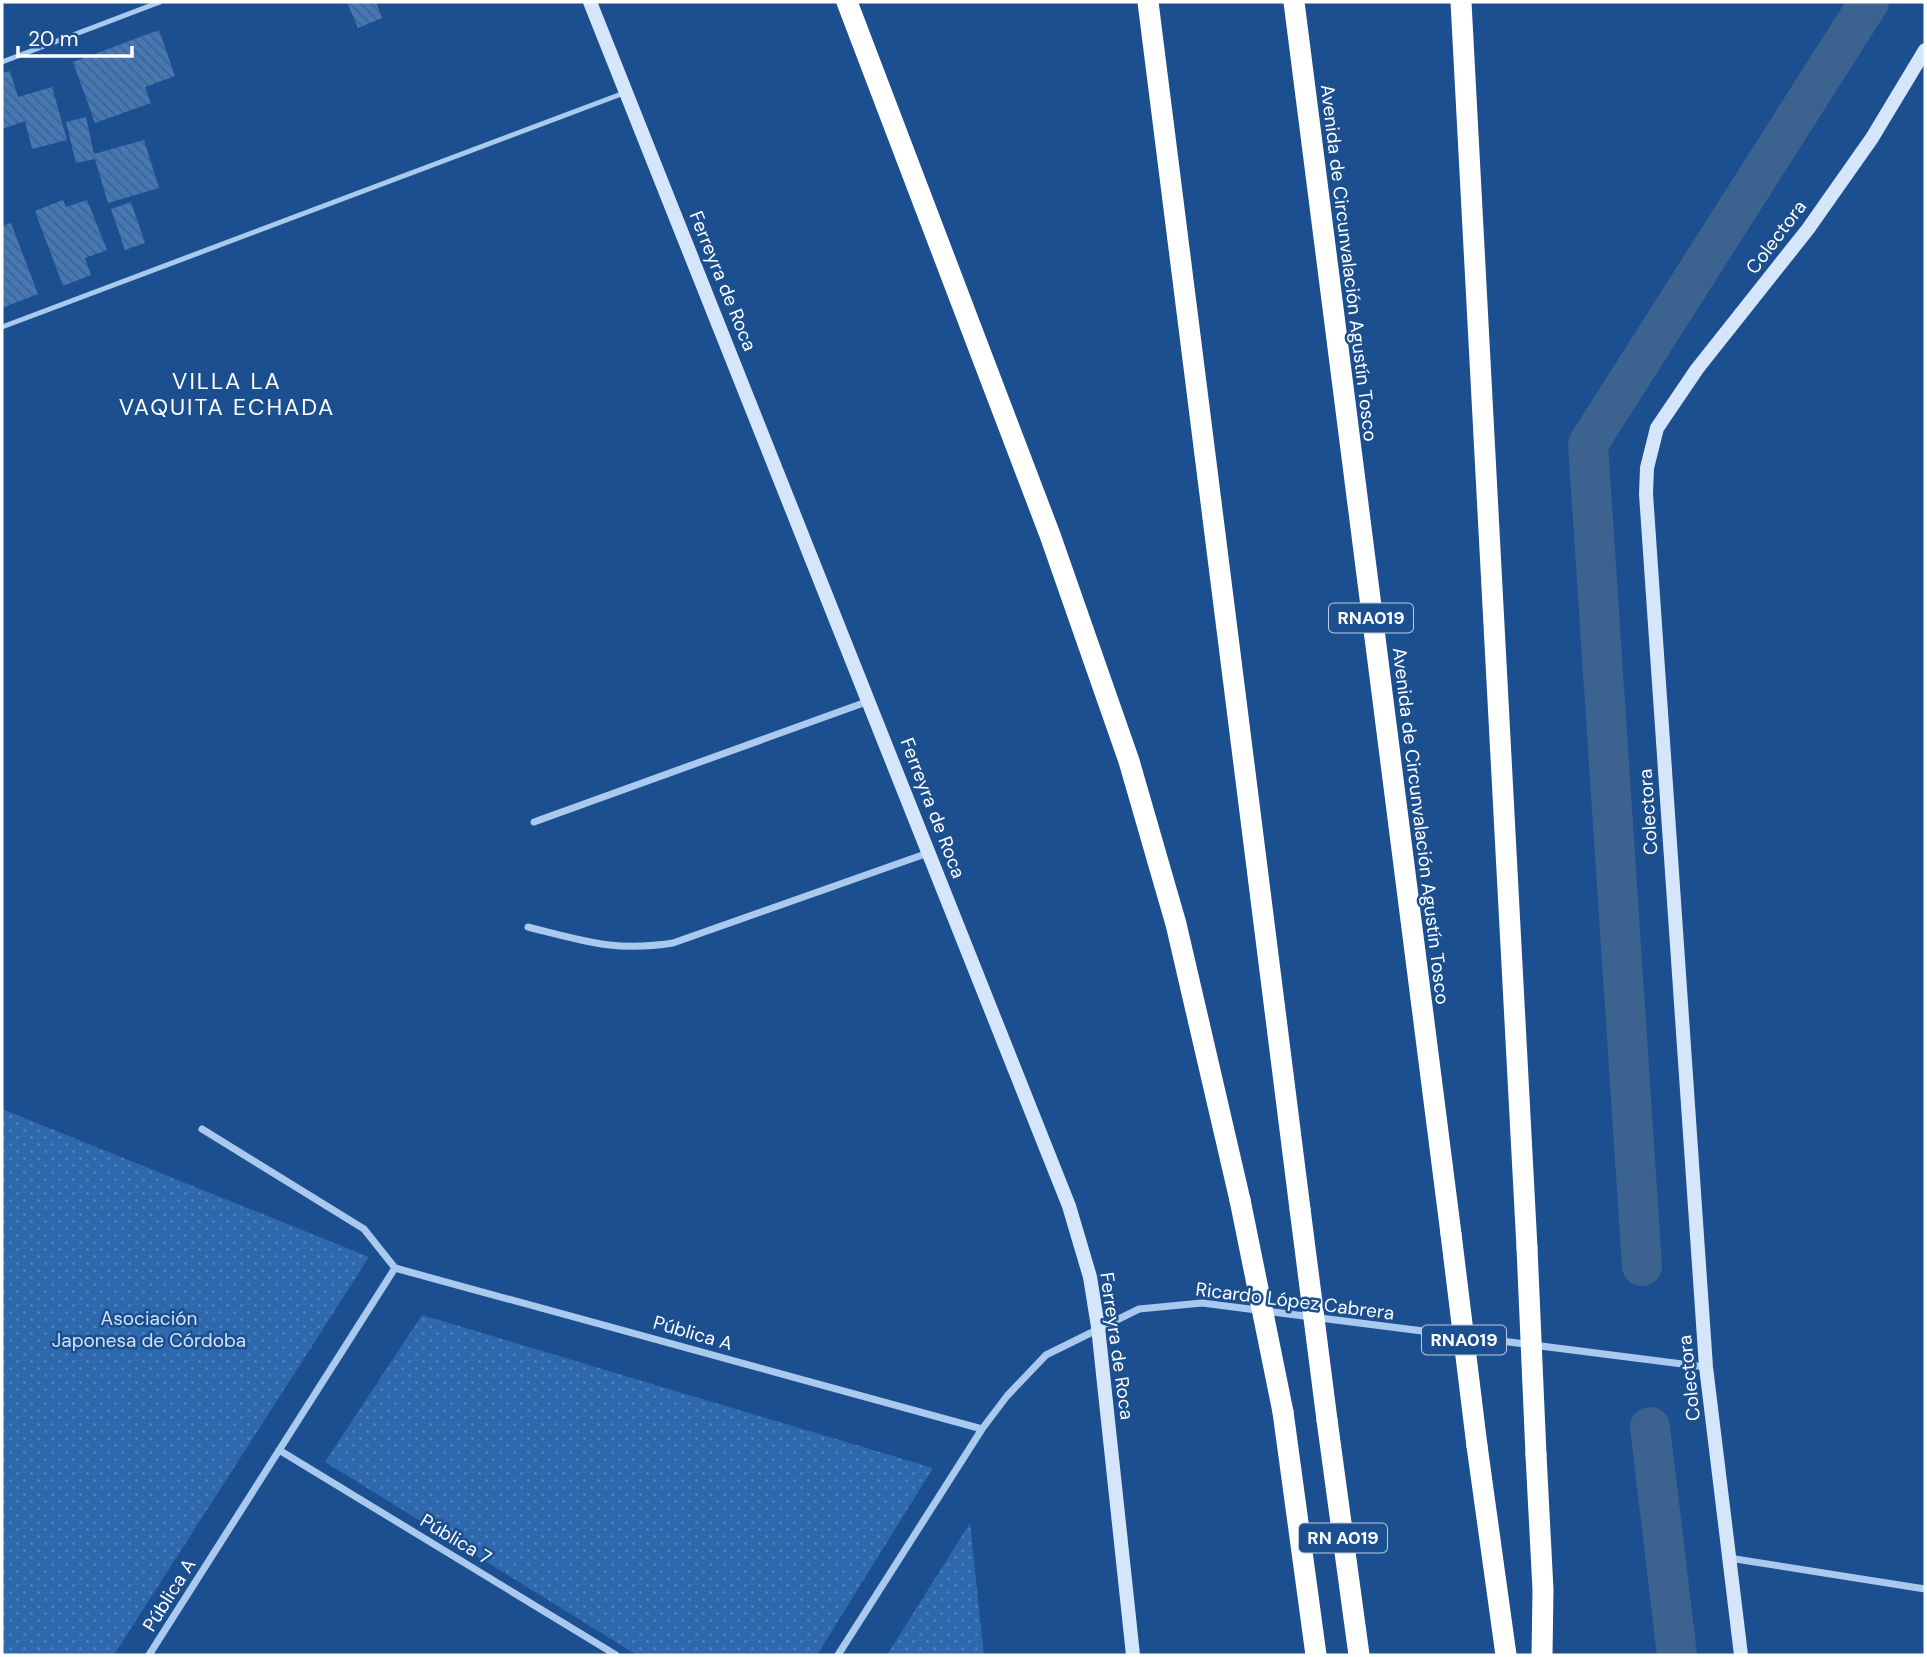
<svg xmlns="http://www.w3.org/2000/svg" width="1927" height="1657" viewBox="0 0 1927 1657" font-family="'DM Sans',sans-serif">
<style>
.green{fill:url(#green-dots)}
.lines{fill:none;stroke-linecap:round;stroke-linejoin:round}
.canal{stroke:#3c6290;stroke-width:40}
.building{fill:url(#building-back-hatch)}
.lane{stroke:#a9c9ee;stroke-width:5}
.street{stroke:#a9c9ee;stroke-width:7}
.secondary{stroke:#d6e6fa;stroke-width:14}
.highway{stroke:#fff;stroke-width:21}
.highway-bridge{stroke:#fff;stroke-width:21}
.labels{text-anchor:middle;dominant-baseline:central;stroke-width:5;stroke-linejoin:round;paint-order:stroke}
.shield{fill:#1b4f8f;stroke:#bbcadd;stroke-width:2}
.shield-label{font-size:18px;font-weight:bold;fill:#fff}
.street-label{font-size:19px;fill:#fff;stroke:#1b4f8f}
.park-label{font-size:19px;fill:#cfe3fa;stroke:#1b4f8f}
.quarter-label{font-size:23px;letter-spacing:2px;fill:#fff;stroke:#1b4f8f}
</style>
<defs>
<pattern id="green-dots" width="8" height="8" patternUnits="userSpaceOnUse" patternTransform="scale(1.75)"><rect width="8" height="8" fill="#2e69ad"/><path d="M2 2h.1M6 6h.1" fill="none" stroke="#4d80b9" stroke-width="1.8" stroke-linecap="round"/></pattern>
<pattern id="building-back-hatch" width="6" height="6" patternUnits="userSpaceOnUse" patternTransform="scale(1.75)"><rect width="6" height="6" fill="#4478b7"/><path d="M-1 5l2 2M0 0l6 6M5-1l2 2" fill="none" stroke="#486282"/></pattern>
</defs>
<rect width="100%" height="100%" fill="#1b4f8f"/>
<!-- green -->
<path class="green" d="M2,1109L369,1257L114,1655H2Z
M422,1315L933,1468L817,1655H637L325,1462Z
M970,1523L984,1655H887Z"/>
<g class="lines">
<!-- canal -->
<path class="canal" d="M1642,1266L1588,444L1869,2
M1650,1427L1677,1655"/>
</g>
<!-- building -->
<path class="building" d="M347,2H376L382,18L358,28Z
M159,30L175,76L145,87L151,103L95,123L73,62Z
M10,71L18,97L52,87L67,140L32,149L25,121L2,129V73Z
M86,117L94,154L144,140L159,188L108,203L95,159L76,163L66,122Z
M63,200L66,207L87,200L107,250L85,258L91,275L63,286L35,211Z
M131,202L145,243L125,250L111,209Z
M11,223L38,294L2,308V226Z"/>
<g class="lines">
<!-- lane -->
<path class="lane" d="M2,62L160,2
M2,327L624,93"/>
<!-- street -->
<path class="street" d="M534,822L869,701
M528,927C584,941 615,952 673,943L928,853
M202,1129L364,1229L395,1268L982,1429
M279,1450L616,1655
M1729,1558L1925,1589
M149,1655L395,1268
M838,1655L982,1429L1007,1396L1046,1355L1139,1309L1202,1303L1706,1367"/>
<!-- secondary -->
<path class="secondary" d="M590,2L1069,1206L1090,1277L1098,1327L1133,1655
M1741,1655L1706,1367L1646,494L1647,468L1657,428L1697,369L1808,229L1872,138L1925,50"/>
<!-- highway -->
<path class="highway" d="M847,2L1050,535L1129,761L1176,924L1240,1200
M1148,2L1300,1209
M1294,2L1451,1234
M1461,2L1527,1248
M1283,1412L1316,1655
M1327,1420L1359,1655
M1477,1446L1506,1655
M1536,1455L1543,1590L1542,1655"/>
<!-- highway-bridge -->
<path class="highway-bridge" d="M1240,1200L1283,1412
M1300,1209L1327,1420
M1451,1234L1477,1446
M1527,1248L1536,1455"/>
</g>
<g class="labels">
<!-- shield labels -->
<g class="shield">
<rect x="1329" y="603.5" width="84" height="29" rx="5"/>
<rect x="1422" y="1325.5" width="84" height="29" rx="5"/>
<rect x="1299" y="1523.5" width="88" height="29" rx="5"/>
</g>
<g class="shield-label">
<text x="1371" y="618">RNA019</text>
<text x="1464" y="1340">RNA019</text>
<text x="1343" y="1538">RN A019</text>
</g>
<!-- street labels -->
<g class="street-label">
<text transform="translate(1776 237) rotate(-53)">Colectora</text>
<text transform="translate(1349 263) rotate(83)">Avenida de Circunvalación Agustín Tosco</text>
<text transform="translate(723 281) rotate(68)">Ferreyra de Roca</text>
<text transform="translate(933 808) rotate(69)">Ferreyra de Roca</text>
<text transform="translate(1648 812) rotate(-94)">Colectora</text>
<text transform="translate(1421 826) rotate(83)">Avenida de Circunvalación Agustín Tosco</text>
<text transform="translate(1295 1301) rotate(7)">Ricardo López Cabrera</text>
<text transform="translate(693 1333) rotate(16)">Pública A</text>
<text transform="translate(1117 1346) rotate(82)">Ferreyra de Roca</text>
<text transform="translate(1689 1378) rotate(-96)">Colectora</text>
<text transform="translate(456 1539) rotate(31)">Pública 7</text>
<text transform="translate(169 1595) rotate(-58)">Pública A</text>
</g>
<!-- park labels -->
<g class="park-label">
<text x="149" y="1318">Asociación<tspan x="149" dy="22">Japonesa de Córdoba</tspan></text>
</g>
<!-- quarter labels -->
<g class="quarter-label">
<text x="227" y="381">VILLA LA<tspan x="227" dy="26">VAQUITA ECHADA</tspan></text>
</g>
</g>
<!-- border -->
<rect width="1927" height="1657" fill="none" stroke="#ffffff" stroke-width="7"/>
<!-- scale -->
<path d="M18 46v10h114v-10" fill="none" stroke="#ffffff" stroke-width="3.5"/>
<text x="28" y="46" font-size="21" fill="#ffffff" stroke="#1b4f8f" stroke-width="5" paint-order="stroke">20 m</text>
</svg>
